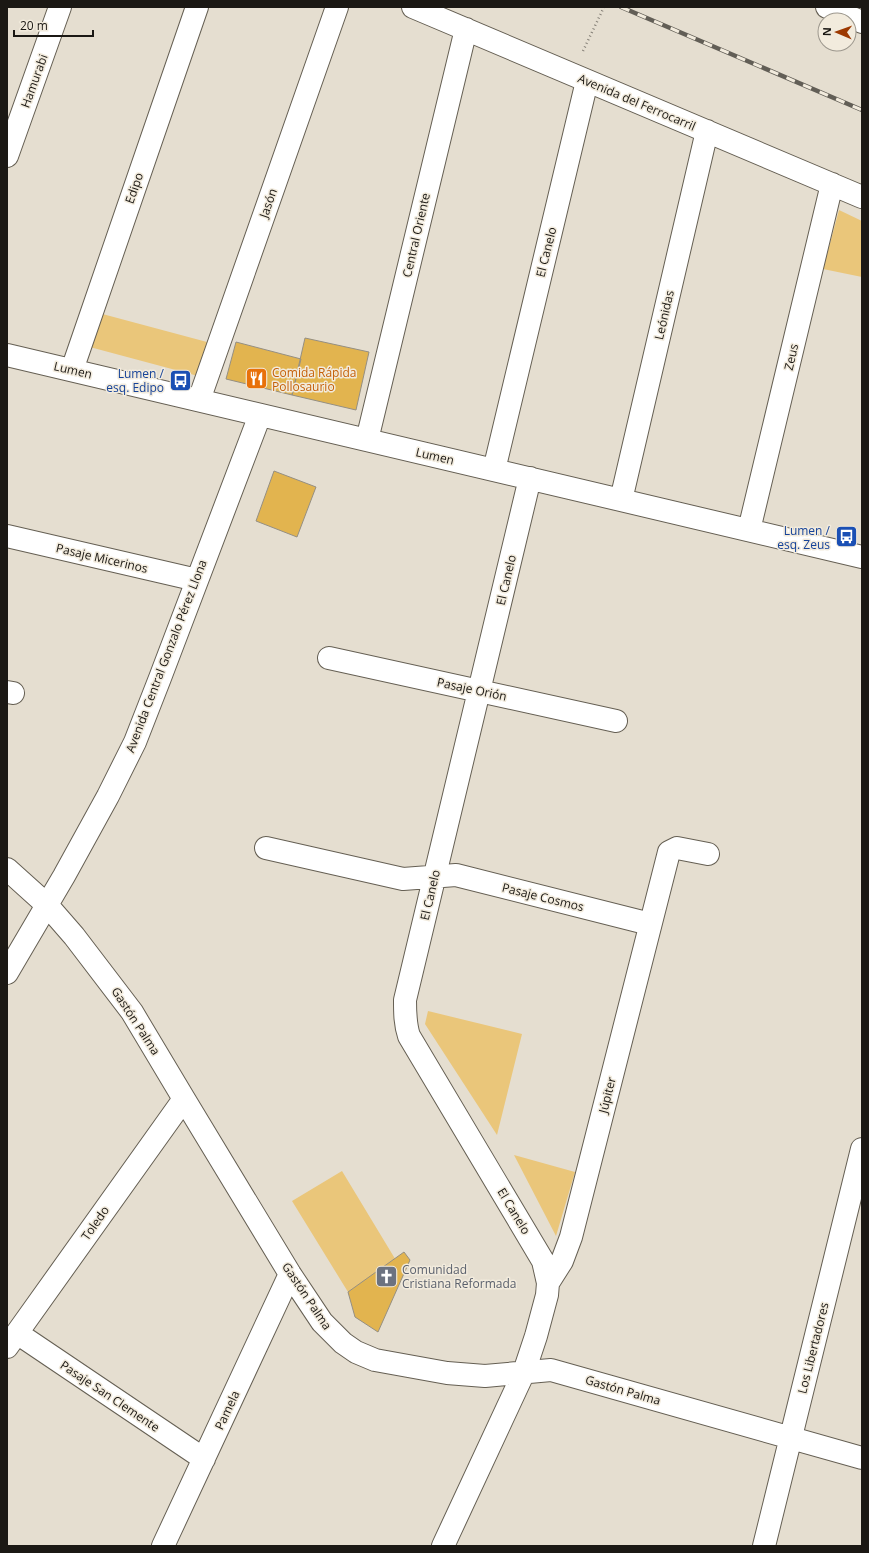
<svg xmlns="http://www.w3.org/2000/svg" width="869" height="1553" viewBox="0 0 869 1553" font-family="'Open Sans',sans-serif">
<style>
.green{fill:#eac67a}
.building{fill:#e2b44f;stroke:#958f82}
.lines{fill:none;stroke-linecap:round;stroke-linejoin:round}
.minor-casing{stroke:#655f53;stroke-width:24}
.major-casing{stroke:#655f53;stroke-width:24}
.path{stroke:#868178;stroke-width:2.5;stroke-dasharray:1 3;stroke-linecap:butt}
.minor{stroke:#fff;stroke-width:22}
.major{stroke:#fff;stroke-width:22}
.rail-casing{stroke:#625e56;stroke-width:4.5}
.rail{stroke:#f2ebdd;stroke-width:3;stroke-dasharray:9;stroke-linecap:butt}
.labels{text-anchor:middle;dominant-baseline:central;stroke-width:3;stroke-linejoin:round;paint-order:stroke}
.street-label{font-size:12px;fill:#1b1814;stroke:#f2ebdd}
.food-label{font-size:12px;fill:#c56008;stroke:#f2ebdd;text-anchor:start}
.transit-label{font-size:12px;fill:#164399;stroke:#f2ebdd;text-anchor:end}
.worship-label{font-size:12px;fill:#5b616d;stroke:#f2ebdd;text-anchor:start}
</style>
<rect width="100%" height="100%" fill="#e5ded0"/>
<!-- green -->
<path class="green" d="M839,210L862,221V277L823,269Z
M95,312L207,342L198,376L86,346Z
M428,1011L522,1034L497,1135L425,1024Z
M514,1155L575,1172L556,1236Z
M342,1171L397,1262L348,1292L292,1201Z"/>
<!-- building -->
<path class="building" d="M305,338L369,352L356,410L292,395Z
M236,342L301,359L292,395L226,379Z
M274,471L316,487L297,537L256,521Z
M404,1252L410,1260L378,1332L355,1317L348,1292Z"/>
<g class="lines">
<defs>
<path id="minor" d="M413,7L862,197
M7,156L60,7
M7,355L862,557
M72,370L197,7
M199,400L337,7
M367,440L466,29
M494,470L587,81
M621,500L707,131
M749,530L832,184
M7,536L197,580
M329,658L616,721
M7,692L13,693
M266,848L403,879L456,875L650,924
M7,869L47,905L74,936L132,1012L184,1099L290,1274L322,1322L343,1343L356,1352L375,1360L447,1373L485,1376L551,1370L862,1458
M7,973L64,876L108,796L135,742L160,678L260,415
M548,1283L562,1261L571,1237L669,852L677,848L708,854
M17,1333L204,1459
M7,1347L184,1099
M163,1546L290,1274
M443,1546L524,1372L536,1336L547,1295L548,1283L543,1261L409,1036C405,1024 405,1013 405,1000L530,478
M764,1546L862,1149"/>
<path id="major" d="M827,7L862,22"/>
</defs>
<!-- minor casing -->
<use href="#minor" class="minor-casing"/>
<!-- major casing -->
<use href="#major" class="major-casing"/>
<!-- path -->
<path class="path" d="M583,51L604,7"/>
<!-- minor -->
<use href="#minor" class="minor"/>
<!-- major -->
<use href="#major" class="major"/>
<defs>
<path id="rail" d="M621,7L862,110"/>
</defs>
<!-- rail casing -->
<use href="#rail" class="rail-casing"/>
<!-- rail -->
<use href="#rail" class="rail"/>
</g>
<!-- icons -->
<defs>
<symbol id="restaurant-square" viewBox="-11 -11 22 22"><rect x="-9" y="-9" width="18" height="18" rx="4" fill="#e8710a" stroke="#f2ebdd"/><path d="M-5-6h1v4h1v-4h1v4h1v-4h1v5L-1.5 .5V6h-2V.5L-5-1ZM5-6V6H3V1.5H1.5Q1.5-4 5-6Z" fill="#fff"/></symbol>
<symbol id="bus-square" viewBox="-11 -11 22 22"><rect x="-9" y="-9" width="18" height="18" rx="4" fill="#1a4fb4" stroke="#f2ebdd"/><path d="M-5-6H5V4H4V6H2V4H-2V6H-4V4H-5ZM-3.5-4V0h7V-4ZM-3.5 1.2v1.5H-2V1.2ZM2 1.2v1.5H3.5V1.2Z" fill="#fff"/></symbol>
<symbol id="church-square" viewBox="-11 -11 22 22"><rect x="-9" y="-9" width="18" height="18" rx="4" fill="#6b7280" stroke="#f2ebdd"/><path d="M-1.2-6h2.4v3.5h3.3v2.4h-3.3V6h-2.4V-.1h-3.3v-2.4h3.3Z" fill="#fff"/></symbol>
</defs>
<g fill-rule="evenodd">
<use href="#restaurant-square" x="244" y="366" width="25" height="25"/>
<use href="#bus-square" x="168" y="368" width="25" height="25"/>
<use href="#bus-square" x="834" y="524" width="25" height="25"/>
<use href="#church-square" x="374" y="1264" width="25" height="25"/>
</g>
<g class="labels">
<!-- street labels -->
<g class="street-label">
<text transform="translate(34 81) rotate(-70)">Hamurabi</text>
<text transform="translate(637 102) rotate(23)">Avenida del Ferrocarril</text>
<text transform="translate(134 188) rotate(-71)">Edipo</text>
<text transform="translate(268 203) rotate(-71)">Jasón</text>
<text transform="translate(416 235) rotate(-77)">Central Oriente</text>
<text transform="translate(546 252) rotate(-76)">El Canelo</text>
<text transform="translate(664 315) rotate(-77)">Leónidas</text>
<text transform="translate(791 357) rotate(-77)">Zeus</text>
<text transform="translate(73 370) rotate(13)">Lumen</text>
<text transform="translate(435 456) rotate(13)">Lumen</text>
<text transform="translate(102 558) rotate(13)">Pasaje Micerinos</text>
<text transform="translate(506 580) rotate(-77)">El Canelo</text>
<text transform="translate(166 656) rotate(-69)">Avenida Central Gonzalo Pérez Llona</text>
<text transform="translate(472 689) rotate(12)">Pasaje Orión</text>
<text transform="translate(430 895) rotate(-77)">El Canelo</text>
<text transform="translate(543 897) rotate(14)">Pasaje Cosmos</text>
<text transform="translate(136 1021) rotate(57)">Gastón Palma</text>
<text transform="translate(607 1095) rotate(-76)">Júpiter</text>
<text transform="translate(514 1211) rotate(59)">El Canelo</text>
<text transform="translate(95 1223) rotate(-55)">Toledo</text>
<text transform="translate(307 1296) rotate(56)">Gastón Palma</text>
<text transform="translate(813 1348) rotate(-76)">Los Libertadores</text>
<text transform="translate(623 1390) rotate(16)">Gastón Palma</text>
<text transform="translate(110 1396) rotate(34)">Pasaje San Clemente</text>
<text transform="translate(227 1410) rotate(-65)">Pamela</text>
</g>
<!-- food labels -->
<g class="food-label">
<text x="272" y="372">Comida Rápida<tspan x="272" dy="14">Pollosaurio</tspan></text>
</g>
<!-- transit labels -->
<g class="transit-label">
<text x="164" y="373">Lumen /<tspan x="164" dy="14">esq. Edipo</tspan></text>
<text x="830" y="530">Lumen /<tspan x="830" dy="14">esq. Zeus</tspan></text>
</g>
<!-- worship labels -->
<g class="worship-label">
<text x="402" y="1269">Comunidad<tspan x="402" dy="14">Cristiana Reformada</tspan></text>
</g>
</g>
<!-- border -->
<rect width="869" height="1553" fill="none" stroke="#1b1814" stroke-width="16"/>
<!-- north arrow -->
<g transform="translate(837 32) rotate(272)"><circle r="19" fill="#f2ebdd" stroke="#9c978d"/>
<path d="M0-3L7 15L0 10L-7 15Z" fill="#9d3901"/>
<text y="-6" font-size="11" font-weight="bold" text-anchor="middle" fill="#1b1814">N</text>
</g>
<!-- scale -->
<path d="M14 30v6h79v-6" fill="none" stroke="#1b1814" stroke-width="2"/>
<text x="20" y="30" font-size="12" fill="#1b1814" stroke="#f2ebdd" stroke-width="3" paint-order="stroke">20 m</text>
</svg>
